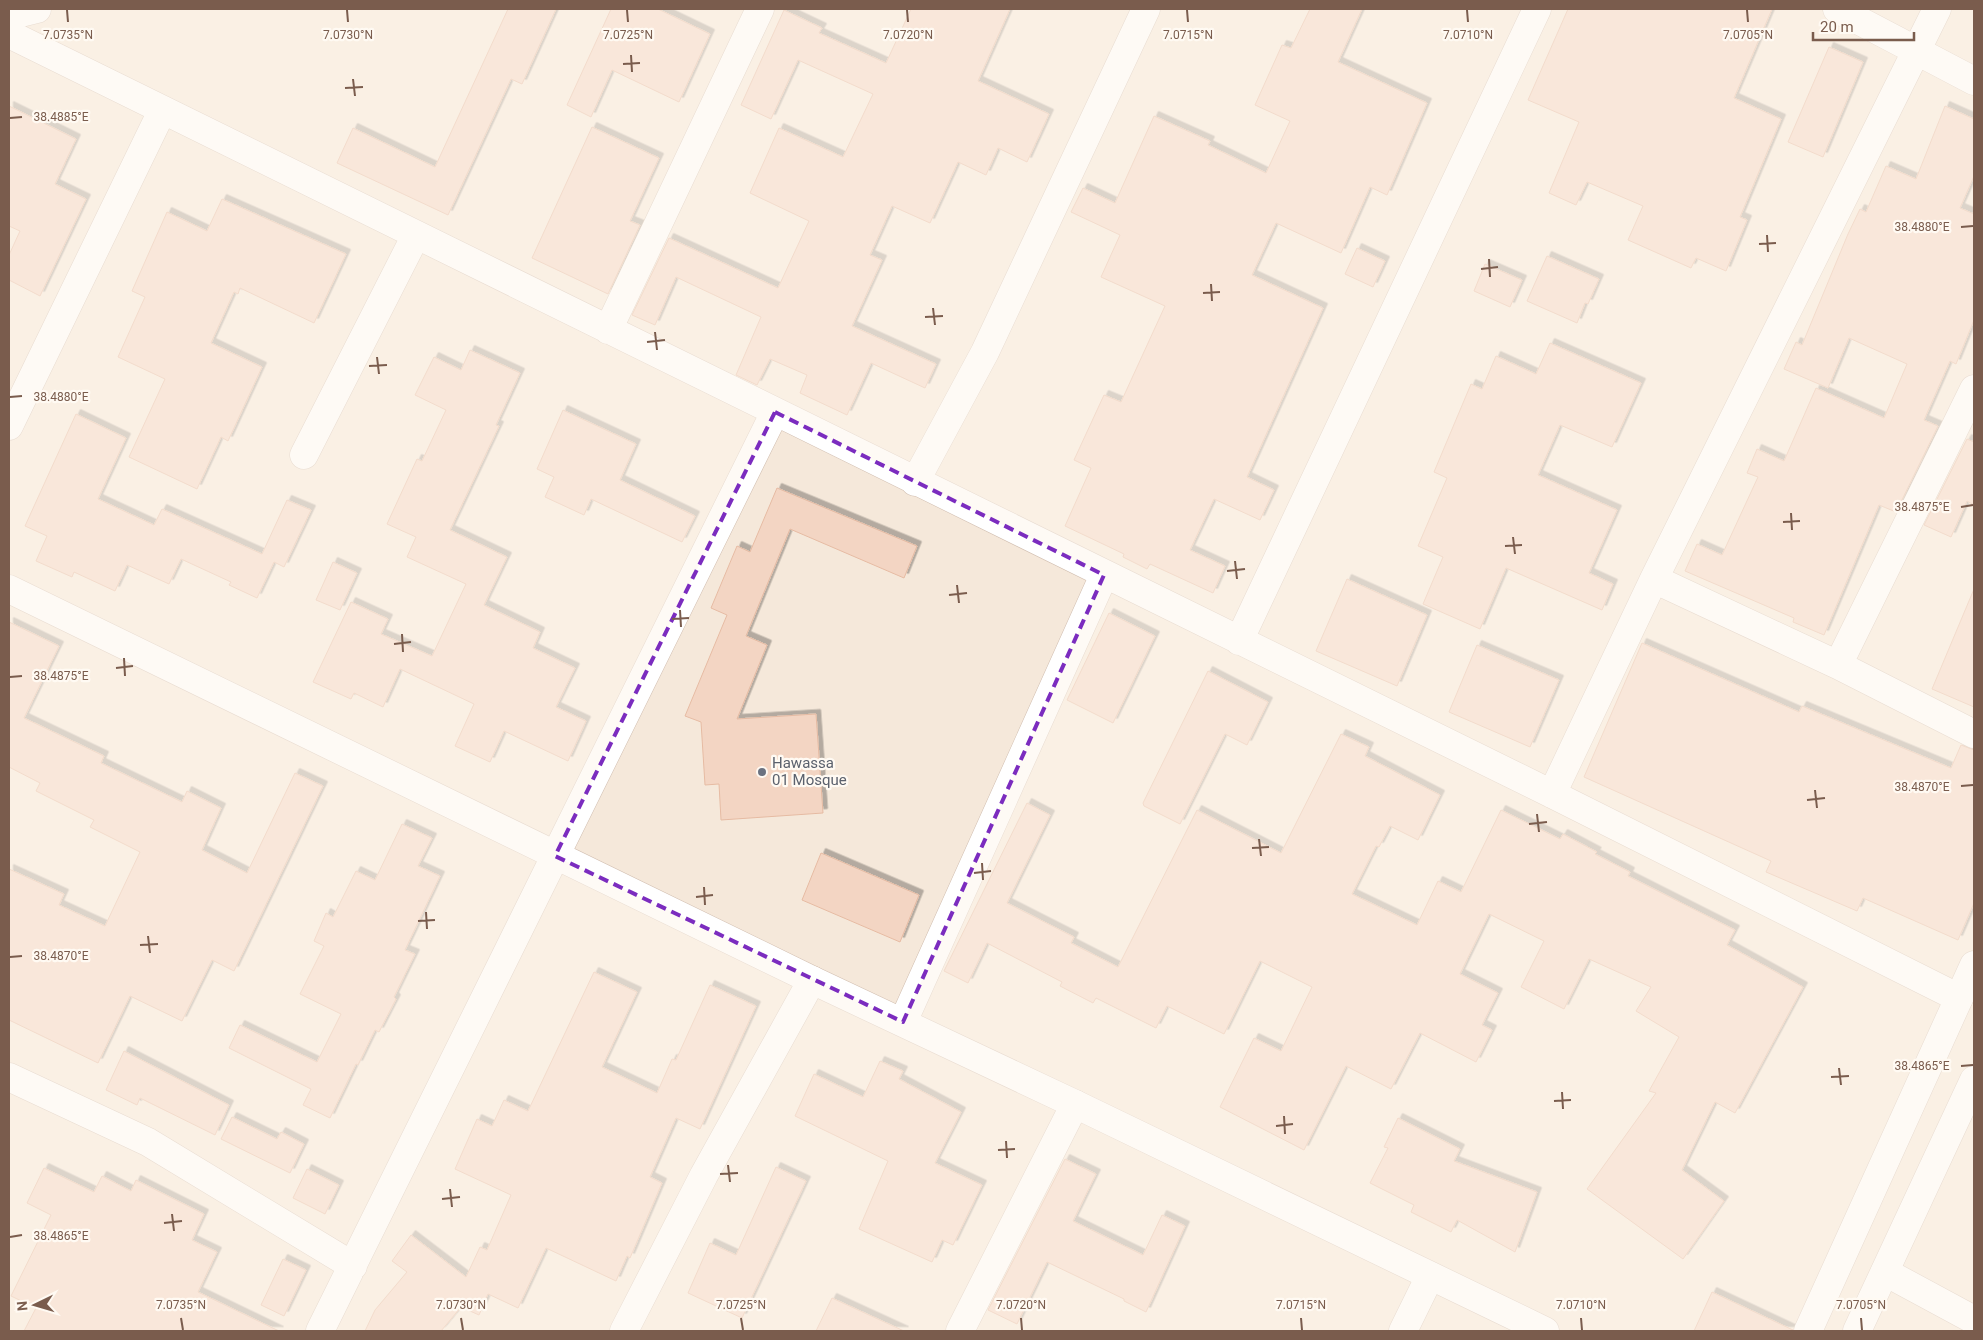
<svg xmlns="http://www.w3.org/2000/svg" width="1983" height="1340" viewBox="0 0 1983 1340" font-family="Roboto,sans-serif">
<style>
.residential{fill:#f5e8da}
.building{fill:#f3d5c3;stroke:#e6bba3;filter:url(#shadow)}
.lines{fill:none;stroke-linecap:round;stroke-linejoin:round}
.minor-casing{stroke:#d1beb0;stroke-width:29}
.tertiary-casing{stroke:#d1beb0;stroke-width:29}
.minor{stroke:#fff;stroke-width:28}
.tertiary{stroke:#fff;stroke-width:28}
.marked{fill:none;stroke:#7b2cbf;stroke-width:4;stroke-dasharray:10 6;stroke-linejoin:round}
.ticks{fill:none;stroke:#7a5c4d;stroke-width:2}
.worship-dot{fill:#6b7280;stroke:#fffaf3;stroke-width:2}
.labels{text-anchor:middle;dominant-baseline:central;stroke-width:4.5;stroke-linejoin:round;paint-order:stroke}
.worship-label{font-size:15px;fill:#5b616d;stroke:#fffaf3;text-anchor:start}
.ticks-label{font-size:12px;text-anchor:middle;fill:#7a5c4d;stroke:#fffaf3;stroke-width:4.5;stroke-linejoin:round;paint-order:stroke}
</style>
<defs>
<filter id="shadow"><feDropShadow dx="4.5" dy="-4.5" stdDeviation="0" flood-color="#0004"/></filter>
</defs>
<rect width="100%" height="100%" fill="#fdf6ec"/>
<!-- residential -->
<path class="residential" d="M9,9H1974V1331H9Z"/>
<!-- building -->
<path class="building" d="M508,9H556L522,84L511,79L448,215L337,163L353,128L435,167Z
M611,9H658L710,34L679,102L612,70L591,117L567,105Z
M911,9H1010L978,81L1049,114L1027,162L998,148L986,175L958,162L930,223L892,206L870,255L882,260L852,326L936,364L925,388L871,363L847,415L800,393L807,375L770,359L757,385L736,375L761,317L676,277L655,325L632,315L669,238L778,288L809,221L750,193L779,128L843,157L873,94L798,60L771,119L741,105L784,10L822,28L819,33L886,63Z
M1310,9H1362L1338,62L1427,103L1387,195L1370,187L1341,253L1276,223L1252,275L1323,308L1247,477L1274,490L1260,520L1214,499L1190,550L1225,566L1213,593L1150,564L1147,569L1123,557L1124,554L1065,526L1091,468L1074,460L1104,395L1121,402L1165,306L1101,277L1120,235L1071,212L1083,188L1115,203L1154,116L1210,141L1208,145L1266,173L1290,121L1255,105L1282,45L1291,48Z
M1568,9H1772L1734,98L1781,119L1740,217L1747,220L1726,271L1696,258L1691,268L1628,240L1643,206L1587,182L1576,205L1549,193L1579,122L1528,100Z
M1829,47L1863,62L1823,157L1788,142Z
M9,106L76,139L55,184L86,199L40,296L9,280V255L20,231L9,226Z
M1945,106L1974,119V176L1960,208L1974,214V320L1956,364L1950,361L1924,420L1938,426L1896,512L1879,505L1824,635L1793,622L1794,618L1685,571L1697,544L1722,555L1758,477L1747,473L1757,449L1784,461L1816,388L1884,418L1907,364L1849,338L1828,388L1784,369L1796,342L1802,345L1848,234L1860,209L1866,212L1886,166L1916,179Z
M592,127L659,158L630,221L640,225L608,294L532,258Z
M222,199L346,254L314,323L240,288L238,294L234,292L211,343L262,367L228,441L221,437L197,489L129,457L165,379L118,357L145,297L132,291L167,212L207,231Z
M1357,248L1385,261L1373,287L1345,274Z
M1547,256L1599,279L1588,304L1585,303L1577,323L1527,301Z
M1485,264L1522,280L1510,307L1474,291Z
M1550,343L1641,383L1612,447L1560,425L1538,475L1617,510L1589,573L1613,584L1602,610L1506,568L1480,629L1423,604L1443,557L1418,546L1447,478L1434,472L1471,384L1482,389L1496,356L1536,374Z
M470,350L520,373L496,425L499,426L450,530L507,557L484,605L540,632L533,648L575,668L556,707L586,721L568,761L504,731L490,762L455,746L474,704L400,669L383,707L354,693L351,699L313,682L351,602L388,619L381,634L432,656L466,584L407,557L416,537L387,524L417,459L422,461L446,410L415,395L434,357L461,370Z
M563,410L636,444L620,480L695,516L682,542L591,499L584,515L545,497L554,477L537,469Z
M76,414L126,438L98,499L154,525L162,509L262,554L287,500L311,510L284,567L274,562L257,598L229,585L231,582L181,559L169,584L127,565L115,591L74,572L72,577L36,561L47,536L25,526Z
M1967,439L1974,442V505L1967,501L1951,537L1924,525Z
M777,488L917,546L904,578L790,529L746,636L767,645L737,719L816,714L823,813L721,820L719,784L705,785L701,722L685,716L727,615L711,608L737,546L750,552Z
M333,562L357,573L340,610L316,600Z
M1347,579L1427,615L1397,686L1316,651Z
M1974,589V707L1932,689Z
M1109,613L1155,636L1113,723L1067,700Z
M9,622L59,646L24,718L104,756L101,763L182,802L187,791L221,808L202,850L247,873L295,773L323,786L234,971L212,960L182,1021L130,996L98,1063L9,1020V869L64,894L59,905L105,926L140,852L90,827L94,820L36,791L40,783L9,767Z
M1642,643L1799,712L1802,706L1951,768L1961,745L1974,750V903L1958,940L1863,898L1857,911L1766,872L1771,861L1584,777Z
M1477,645L1559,680L1530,747L1449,712Z
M1208,671L1268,702L1247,745L1225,734L1180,824L1144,806L1143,803Z
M1341,734L1369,747L1365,756L1440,795L1418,840L1390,826L1379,847L1376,846L1352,894L1417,925L1438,881L1461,892L1501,810L1560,839L1563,834L1597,852L1595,854L1630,872L1628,876L1735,930L1727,945L1803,987L1735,1113L1715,1102L1682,1170L1724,1201L1683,1259L1587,1189L1656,1093L1649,1091L1679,1037L1636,1011L1651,987L1589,959L1564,1009L1521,987L1544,941L1489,914L1460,974L1498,993L1482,1025L1492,1030L1476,1062L1420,1033L1391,1089L1346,1066L1304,1150L1220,1107L1254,1038L1281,1051L1312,987L1260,961L1224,1034L1167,1006L1156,1028L1096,998L1093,1003L1060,986L1062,982L987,943L968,983L944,971L1027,803L1050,815L1007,903L1074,937L1071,943L1118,967L1197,810L1281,853Z
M402,824L432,838L418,866L440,876L405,950L415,954L394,997L396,999L379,1032L375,1030L358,1065L356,1064L330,1118L303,1105L311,1089L229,1048L240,1025L317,1062L341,1014L300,994L324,946L314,941L326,913L333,917L356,871L375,880Z
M821,853L919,895L900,942L802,900Z
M594,972L637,992L602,1067L657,1093L672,1059L676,1060L710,985L756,1006L700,1129L676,1118L650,1177L662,1183L630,1258L627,1256L616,1281L546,1248L518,1308L488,1294L479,1315L461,1307L441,1331H365L375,1310L407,1272L392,1261L411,1235L466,1277L480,1247L487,1250L511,1195L455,1169L477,1119L492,1126L504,1100L528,1111Z
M124,1051L229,1105L215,1135L140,1098L137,1105L106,1090Z
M880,1061L903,1071L899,1079L961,1112L935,1163L982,1185L953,1245L942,1240L932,1262L859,1229L888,1161L795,1116L814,1074L863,1097Z
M232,1117L277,1139L281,1132L304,1144L290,1173L221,1139Z
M1398,1118L1460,1149L1454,1161L1537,1192L1515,1252L1457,1220L1451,1232L1411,1212L1414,1205L1370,1183L1388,1148L1384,1147Z
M1065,1159L1096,1174L1073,1221L1143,1255L1162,1215L1185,1226L1146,1312L1124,1301V1299L1047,1262L1017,1324L988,1310Z
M776,1167L806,1181L742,1318L688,1293L710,1243L736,1255Z
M44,1168L94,1192L102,1176L131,1191L136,1180L204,1214L192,1240L217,1252L198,1292L279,1331H24L36,1308L11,1296L51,1215L27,1203Z
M307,1169L339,1185L325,1214L293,1198Z
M283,1259L306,1270L284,1316L261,1305Z
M1712,1292L1793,1330V1331H1694Z
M832,1298L904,1331H816Z"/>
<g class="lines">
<defs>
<path id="minor" d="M1837,9L1974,81
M9,16L37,9
M9,34L1552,794L1959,998
M608,330L760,9
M9,426L162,111
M304,455L416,235
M915,482L985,352L1146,9
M1654,579L1838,665L1974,734
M1239,641L1537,9
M1838,665L1974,389
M1552,794L1654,579L1937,9
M903,1022L1104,575
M9,1077L148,1142L353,1266
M1885,1272L1974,1320
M320,1331L775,412
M624,1331L704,1175L812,980
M960,1331L1075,1104
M1403,1331L1430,1276"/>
<path id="tertiary" d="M9,589L812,980L1075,1104L1545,1331
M1808,1331L1974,965
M1857,1331L1974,1080"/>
</defs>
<!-- minor casing -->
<use href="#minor" class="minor-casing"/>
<!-- tertiary casing -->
<use href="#tertiary" class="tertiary-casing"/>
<!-- minor -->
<use href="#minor" class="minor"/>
<!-- tertiary -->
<use href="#tertiary" class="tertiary"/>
</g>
<!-- marked area -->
<path d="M0 0H1983V1340H0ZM775,412L1104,575L903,1022L555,856Z" fill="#fdf6ec" fill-opacity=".55" fill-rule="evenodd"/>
<path class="marked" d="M775,412L1104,575L903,1022L555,856Z"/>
<!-- ticks -->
<path class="ticks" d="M67,10L68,22M347,10L348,22M627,10L628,22M907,10L908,22M1187,10L1188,22M1467,10L1468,22M1747,10L1748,22M631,55L632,72M623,64L640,63M353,79L355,96M345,88L363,87M10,118L22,117M1961,227L1973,226M1767,235L1768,252M1759,244L1776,243M1489,259L1490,277M1481,269L1498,267M1211,284L1212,301M1203,293L1220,292M933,308L935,325M925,317L943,316M655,332L657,350M647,342L665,340M377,357L379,374M369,366L387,365M10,397L22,396M1961,507L1973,505M1791,513L1792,530M1783,522L1800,521M1513,537L1515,554M1505,546L1522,545M1235,561L1237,579M1227,571L1245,569M957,585L959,603M949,595L967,593M680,610L681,627M672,619L689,618M402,634L403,652M394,644L411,642M124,658L125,676M116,668L133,666M10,677L22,676M1961,786L1973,785M1815,790L1817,808M1807,800L1825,798M1537,814L1539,832M1529,824L1547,822M1259,839L1261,856M1252,848L1269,847M982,863L983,880M974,873L991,871M704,887L705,905M696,897L713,895M426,912L427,929M418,921L435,920M148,936L150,953M140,945L158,944M10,957L22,956M1961,1066L1973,1065M1839,1068L1841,1085M1831,1077L1849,1076M1562,1092L1563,1109M1554,1101L1571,1100M1284,1116L1285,1134M1276,1126L1293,1124M1006,1141L1007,1158M998,1150L1015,1149M728,1165L730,1182M720,1174L738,1173M450,1189L452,1207M442,1199L460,1197M172,1214L174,1231M164,1223L182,1221M10,1237L22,1235M181,1318L183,1330M461,1318L463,1330M741,1318L743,1330M1021,1318L1022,1330M1301,1318L1302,1330M1581,1318L1582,1330M1861,1318L1862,1330"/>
<!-- markers -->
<circle class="worship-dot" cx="762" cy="772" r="5"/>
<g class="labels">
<!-- worship labels -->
<g class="worship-label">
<text x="772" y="763">Hawassa<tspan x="772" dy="17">01 Mosque</tspan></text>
</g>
</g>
<g class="ticks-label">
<text x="68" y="39">7.0735°N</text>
<text x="348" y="39">7.0730°N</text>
<text x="628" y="39">7.0725°N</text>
<text x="908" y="39">7.0720°N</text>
<text x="1188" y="39">7.0715°N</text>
<text x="1468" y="39">7.0710°N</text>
<text x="1748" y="39">7.0705°N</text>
<text x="61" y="121">38.4885°E</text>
<text x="1922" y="231">38.4880°E</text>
<text x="61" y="401">38.4880°E</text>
<text x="1922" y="511">38.4875°E</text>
<text x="61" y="680">38.4875°E</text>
<text x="1922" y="791">38.4870°E</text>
<text x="61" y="960">38.4870°E</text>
<text x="1922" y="1070">38.4865°E</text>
<text x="61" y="1240">38.4865°E</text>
<text x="181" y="1309">7.0735°N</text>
<text x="461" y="1309">7.0730°N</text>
<text x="741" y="1309">7.0725°N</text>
<text x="1021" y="1309">7.0720°N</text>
<text x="1301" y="1309">7.0715°N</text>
<text x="1581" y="1309">7.0710°N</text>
<text x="1861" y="1309">7.0705°N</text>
</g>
<!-- border -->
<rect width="1983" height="1340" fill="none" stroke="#7a5c4d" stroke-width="20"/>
<!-- north arrow -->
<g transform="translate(35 1305) rotate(265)" stroke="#fffaf3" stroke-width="4" paint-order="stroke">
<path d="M0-4L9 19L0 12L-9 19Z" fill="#7a5c4d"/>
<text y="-8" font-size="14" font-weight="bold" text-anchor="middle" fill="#7a5c4d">N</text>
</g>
<!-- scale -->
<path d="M1813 32v8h101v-8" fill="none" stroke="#7a5c4d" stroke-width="2.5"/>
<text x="1820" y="32" font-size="15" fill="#7a5c4d" stroke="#fffaf3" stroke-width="4" paint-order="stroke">20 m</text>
</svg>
